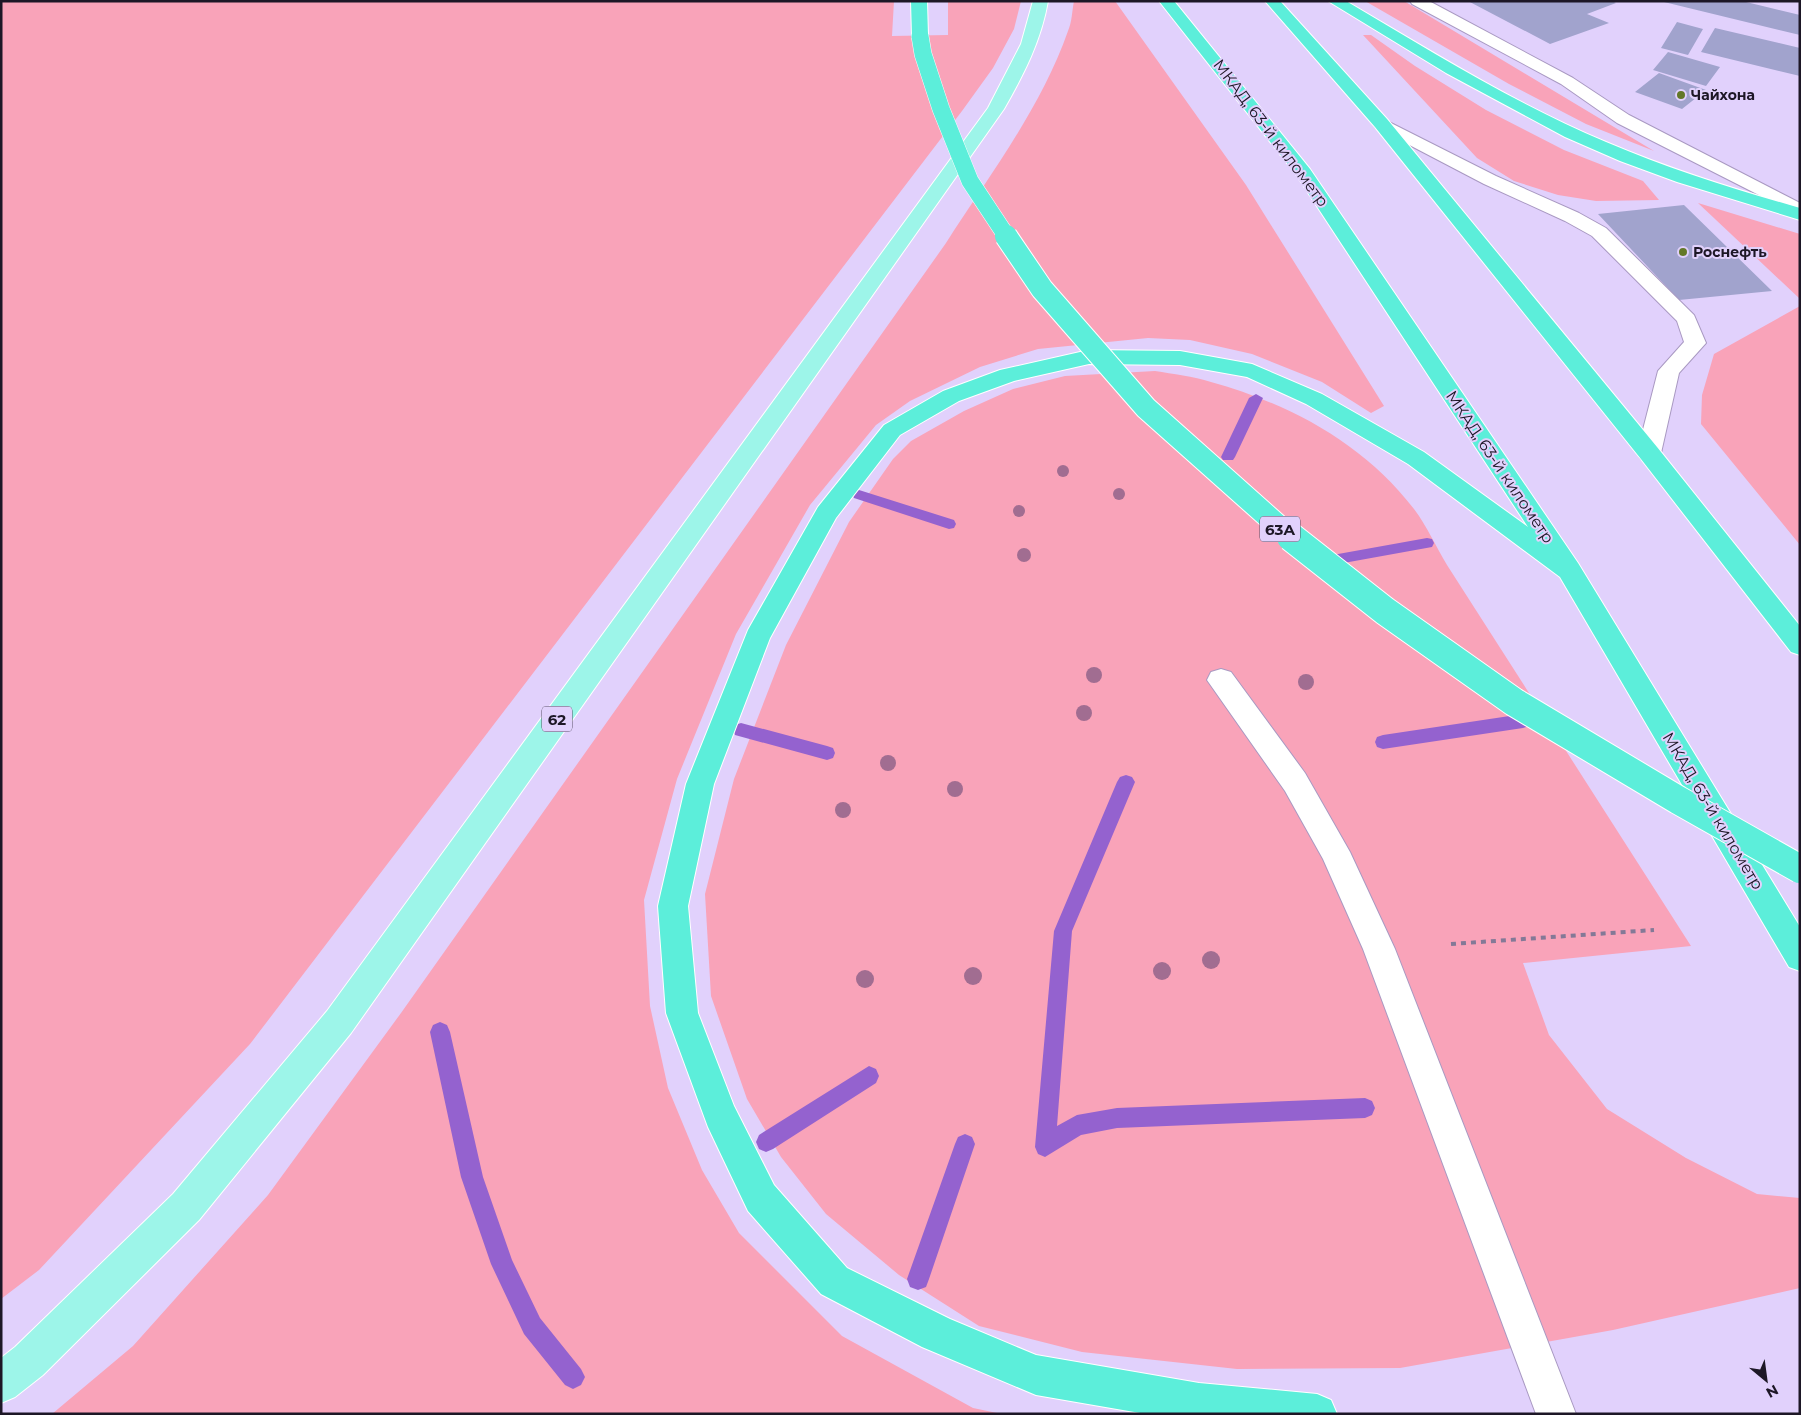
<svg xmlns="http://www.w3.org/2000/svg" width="1801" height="1415" viewBox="0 0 1801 1415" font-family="Montserrat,sans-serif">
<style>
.green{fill:#f9a3b9}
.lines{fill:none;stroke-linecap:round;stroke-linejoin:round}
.stream{fill:#9462cf;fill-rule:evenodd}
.building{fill:#a1a3cd}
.lane-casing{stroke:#a999c2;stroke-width:2}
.primary-casing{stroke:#fff;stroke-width:2}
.highway-casing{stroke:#fff;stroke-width:2}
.path{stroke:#847997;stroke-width:4;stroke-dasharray:5 5;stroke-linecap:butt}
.lane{fill:#fff;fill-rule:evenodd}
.primary{fill:#9df5e9;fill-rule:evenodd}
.highway{fill:#5ceeda;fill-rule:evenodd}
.highway-bridge-far2-casing{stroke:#fff;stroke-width:18;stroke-linecap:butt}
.highway-bridge-far1-casing{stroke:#fff;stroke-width:24;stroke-linecap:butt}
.highway-bridge-casing{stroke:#fff;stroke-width:30;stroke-linecap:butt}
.highway-bridge-far2{stroke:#5ceeda;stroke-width:17}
.highway-bridge-far1{stroke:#5ceeda;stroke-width:22}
.highway-bridge{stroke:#5ceeda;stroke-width:28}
.tree{fill:#a16d91}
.poi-dot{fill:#637828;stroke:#e1d1fc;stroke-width:2}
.labels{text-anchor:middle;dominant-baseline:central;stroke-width:4;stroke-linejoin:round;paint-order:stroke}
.far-poi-label{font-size:14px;font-weight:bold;fill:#1d1726;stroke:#e1d1fc;text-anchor:start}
.shield{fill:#e1d1fc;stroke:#584f66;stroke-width:1}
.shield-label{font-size:15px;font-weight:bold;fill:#1d1726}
.street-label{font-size:16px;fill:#1d1726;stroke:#e1d1fc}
</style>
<rect width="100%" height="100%" fill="#e1d1fc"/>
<!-- green -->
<path class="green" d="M1,1H894L892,36L948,35V1H1021L1014,29L993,68L962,111L250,1044L39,1270L1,1299Z
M1074,1H1115L1246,185L1384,406L1371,413L1322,382L1252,354L1190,340L1148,338L1038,349L980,367L910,401L876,425L810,505L736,634L677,779L644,900L650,1006L668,1088L702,1170L739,1233L842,1336L973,1408L1002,1414H52L133,1346L268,1195L401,1013L946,243C989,176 1041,108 1068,31C1072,22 1072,11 1074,1Z
M1365,1H1404L1654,151L1586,124L1509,84Z
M1363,35H1371L1415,66L1486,110L1564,150L1643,181L1659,200L1596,201L1558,195L1514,181L1477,158Z
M1698,203L1800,234V299Z
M1800,306V545L1701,424L1702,395L1714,354Z
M1155,371C1173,374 1193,376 1211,382C1290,404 1363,443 1414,509C1427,526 1436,547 1447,565L1691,946L1523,963L1549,1035L1607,1109L1686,1158L1757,1194L1800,1198V1288L1613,1330L1400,1368L1237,1369L1082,1352L979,1326L899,1275L826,1214L781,1157L747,1099L711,996L705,894L734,779L786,645L849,522L893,459L911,441L964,411L1013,389L1065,376Z"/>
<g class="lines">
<!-- stream -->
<path class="stream" d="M1256,394L1263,398L1235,457L1233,460H1223L1221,457L1249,398Z
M859,490L954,520L956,524L954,528L949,529L854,498L852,495L854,492Z
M1427,538L1432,539L1434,543L1432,547L1327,566L1322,565L1320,561L1322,557L1327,556Z
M1523,714L1529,716L1531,721L1529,726L1523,728L1383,749L1377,747L1375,742L1377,737L1383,735Z
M741,723L827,746L833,748L835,753L833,758L827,760L735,735L733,730L735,725Z
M1126,775L1132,777L1135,782L1072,931L1057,1126L1077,1115L1117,1108L1365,1098L1372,1101L1375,1108L1372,1115L1365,1118L1117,1128L1081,1135L1045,1157L1038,1154L1035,1147L1054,931L1117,782L1120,777Z
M440,1022L447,1025L450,1032L483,1177L512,1260L540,1318L581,1369L585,1377L581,1385L573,1389L565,1385L524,1334L491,1264L461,1177L430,1032L433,1025Z
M869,1066L876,1069L879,1076L876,1083L773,1149L766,1152L759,1149L756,1142L759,1135Z
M965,1134L972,1137L975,1144L929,1279L926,1287L918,1290L910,1287L907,1279L955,1144L958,1137Z"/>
</g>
<!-- building -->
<path class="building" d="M1468,1H1612L1616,3L1587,14L1609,23L1550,44Z
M1742,1L1800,15V35L1664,2Z
M1677,22L1703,29L1688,55L1661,48Z
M1715,28L1800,48V76L1701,52Z
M1668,52L1720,67L1706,86L1653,70Z
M1659,73L1706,90L1682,109L1635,92Z
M1684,205L1772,291L1679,300L1598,214Z"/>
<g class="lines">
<defs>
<path id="lane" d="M1410,1H1429L1573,78L1629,115L1800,203V216L1617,123L1561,84L1412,4Z
M1381,118L1496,176L1579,213L1606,228L1694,315L1706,343L1679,373L1661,453L1657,459L1649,461L1641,459L1637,453L1658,371L1684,342L1677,321L1592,236L1565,221L1484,184L1375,127L1372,123L1375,119Z
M1221,669L1231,672L1305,773L1350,852L1395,949L1576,1414H1536L1363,949L1323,859L1285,791L1207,680L1211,672Z"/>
<path id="primary" d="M1033,1H1048C1041,41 1024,74 1004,109L351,1033L199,1220L43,1375L15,1397L1,1403V1358L15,1347L173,1194L327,1011L988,108L1021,44Z"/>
<path id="highway" d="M911,1H927L928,36L926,39H914L912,36Z
M1159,1H1174L1310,169L1578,563L1800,927V971L1789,967L1560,577L1408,464L1306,404L1247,377L1180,365L1089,364L1014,381L959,401L900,435L836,518L770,638L714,784L688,906L698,1013L734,1106L774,1185L847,1268L950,1319L1036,1355L1199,1383L1317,1394L1331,1400L1337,1414H1146L1036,1395L922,1347L821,1294L748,1211L708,1127L666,1013L658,906L686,784L748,630L818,507L884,425L943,391L1000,370L1089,350L1180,351L1252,364L1322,394L1424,452L1528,527L1297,176Z
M1265,1H1280L1387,119L1657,447L1800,626V655L1791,652L1641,459L1375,127Z
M1328,1H1346C1431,51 1515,104 1606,142C1669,169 1734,189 1800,208V220L1677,182L1620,161L1565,137L1446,73Z"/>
</defs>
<!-- lane casing -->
<use href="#lane" class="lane-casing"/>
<!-- primary casing -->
<use href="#primary" class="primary-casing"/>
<!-- highway casing -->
<use href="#highway" class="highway-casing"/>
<!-- path -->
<path class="path" d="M1451,944L1654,930"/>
<!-- lane -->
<use href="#lane" class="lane"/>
<!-- primary -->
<use href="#primary" class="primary"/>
<!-- highway -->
<use href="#highway" class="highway"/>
<defs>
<path id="highway-bridge-far2" d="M920,36L923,54L941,109L970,181L1007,237"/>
<path id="highway-bridge-far1" d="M1006,236L1042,289L1146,408L1293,539"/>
<path id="highway-bridge" d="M1291,537L1385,611L1514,702L1678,800L1800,869"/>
</defs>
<!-- highway-bridge-far2 casing -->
<use href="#highway-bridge-far2" class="highway-bridge-far2-casing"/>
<!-- highway-bridge-far1 casing -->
<use href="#highway-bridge-far1" class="highway-bridge-far1-casing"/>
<!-- highway-bridge casing -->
<use href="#highway-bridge" class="highway-bridge-casing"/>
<!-- highway-bridge-far2 -->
<use href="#highway-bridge-far2" class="highway-bridge-far2"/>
<!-- highway-bridge-far1 -->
<use href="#highway-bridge-far1" class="highway-bridge-far1"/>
<!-- highway-bridge -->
<use href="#highway-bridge" class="highway-bridge"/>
</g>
<!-- trees -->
<g class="tree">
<circle cx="1063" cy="471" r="6"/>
<circle cx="1119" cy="494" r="6"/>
<circle cx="1019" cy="511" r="6"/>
<circle cx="1024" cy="555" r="7"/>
<circle cx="1094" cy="675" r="8"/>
<circle cx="1306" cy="682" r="8"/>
<circle cx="1084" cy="713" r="8"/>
<circle cx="888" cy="763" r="8"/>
<circle cx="955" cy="789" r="8"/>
<circle cx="843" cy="810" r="8"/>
<circle cx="1211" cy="960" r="9"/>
<circle cx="1162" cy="971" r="9"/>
<circle cx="973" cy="976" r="9"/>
<circle cx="865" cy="979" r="9"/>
</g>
<!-- markers -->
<g class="poi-dot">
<circle cx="1681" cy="95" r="5"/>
<circle cx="1683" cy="252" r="5"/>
</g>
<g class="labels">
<!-- far-poi labels -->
<g class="far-poi-label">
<text x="1691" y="95">Чайхона</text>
<text x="1693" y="252">Роснефть</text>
</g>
<!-- shield labels -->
<g class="shield">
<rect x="1260" y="516.5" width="40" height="25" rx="4"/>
<rect x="542" y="706.5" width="30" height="25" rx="4"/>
</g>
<g class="shield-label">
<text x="1280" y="529">63A</text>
<text x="557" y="719">62</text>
</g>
<!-- street labels -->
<g class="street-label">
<text transform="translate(1271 133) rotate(53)">МКАД, 63-й километр</text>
<text transform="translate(1500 467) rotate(56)">МКАД, 63-й километр</text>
<text transform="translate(1713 811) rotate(59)">МКАД, 63-й километр</text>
</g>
</g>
<!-- border -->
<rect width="1801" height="1415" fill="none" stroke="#1d1726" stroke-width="5"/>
<!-- north arrow -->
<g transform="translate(1766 1380) rotate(151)" stroke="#e1d1fc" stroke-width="4" paint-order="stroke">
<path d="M0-4L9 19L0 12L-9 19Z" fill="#1d1726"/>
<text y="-8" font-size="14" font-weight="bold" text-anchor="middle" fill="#1d1726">N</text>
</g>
</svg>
